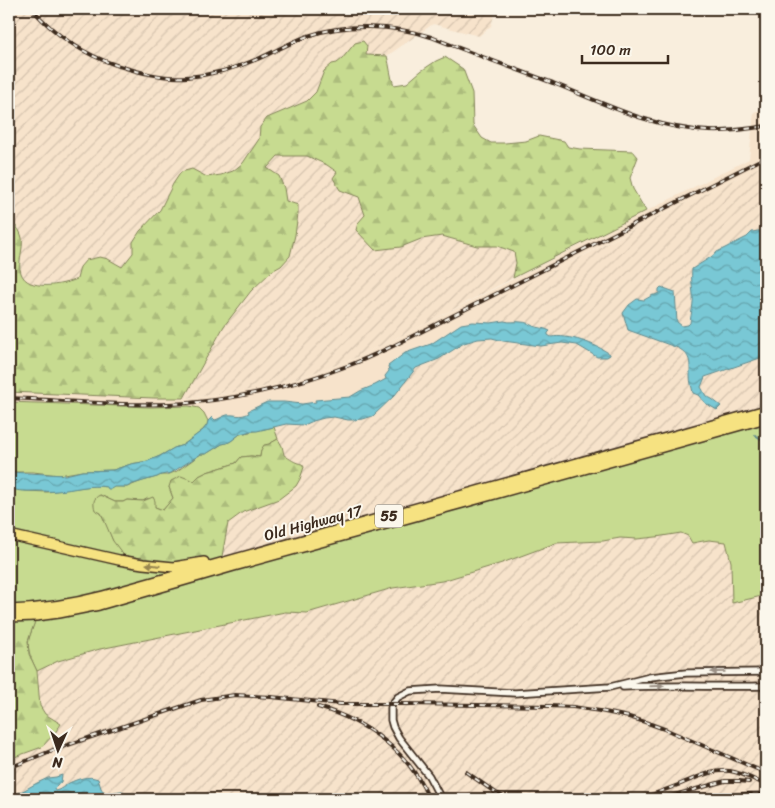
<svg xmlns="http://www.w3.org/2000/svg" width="775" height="808" viewBox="0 0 775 808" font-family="Sriracha,sans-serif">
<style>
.built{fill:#f7e3cb}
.industrial{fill:url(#industrial-furrows)}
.grass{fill:#c7db90;stroke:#818257}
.forest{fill:url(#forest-firs);stroke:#818257}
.water{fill:url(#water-waves);stroke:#60898c}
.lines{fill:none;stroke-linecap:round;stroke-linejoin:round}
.stream{stroke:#60898c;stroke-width:2}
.minor-casing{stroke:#3b2a1e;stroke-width:9}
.primary-casing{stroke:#3b2a1e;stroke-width:12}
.minor{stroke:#fbf7ec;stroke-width:5.5}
.primary{stroke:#f6e281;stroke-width:9}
.rail-casing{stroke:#3b2a1e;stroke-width:4}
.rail{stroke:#fbf7ec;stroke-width:2;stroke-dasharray:5.5;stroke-linecap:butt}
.oneway{fill:#988650}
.oneway2{fill:#9b9085}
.labels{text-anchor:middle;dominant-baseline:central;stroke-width:4;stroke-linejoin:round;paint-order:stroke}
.shield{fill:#fbf7ec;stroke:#75685c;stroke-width:1}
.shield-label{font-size:14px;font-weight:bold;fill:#3b2a1e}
.street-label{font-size:15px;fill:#3b2a1e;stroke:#fbf7ec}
</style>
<defs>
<pattern id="industrial-furrows" width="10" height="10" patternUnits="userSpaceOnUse" patternTransform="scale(1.25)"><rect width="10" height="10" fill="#f7e3cb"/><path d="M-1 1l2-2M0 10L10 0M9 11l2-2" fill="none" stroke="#d5c3ae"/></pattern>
<pattern id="forest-firs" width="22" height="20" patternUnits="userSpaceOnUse" patternTransform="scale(1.25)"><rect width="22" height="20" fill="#c7db90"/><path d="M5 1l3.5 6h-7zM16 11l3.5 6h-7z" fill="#acbc7c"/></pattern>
<pattern id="water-waves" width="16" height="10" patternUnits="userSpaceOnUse" patternTransform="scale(1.25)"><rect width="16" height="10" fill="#79c8d5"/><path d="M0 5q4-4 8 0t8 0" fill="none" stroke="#64a3ac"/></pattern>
</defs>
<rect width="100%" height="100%" fill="#f9eedd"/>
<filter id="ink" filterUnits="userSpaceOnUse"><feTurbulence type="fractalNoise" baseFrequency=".02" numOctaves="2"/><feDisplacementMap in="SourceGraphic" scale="10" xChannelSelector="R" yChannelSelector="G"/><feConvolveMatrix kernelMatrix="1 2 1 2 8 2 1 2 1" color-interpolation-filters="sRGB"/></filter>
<g filter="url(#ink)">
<!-- built -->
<path class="built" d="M766,108V164L663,214L538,279L474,318L473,322L461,324L431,344L405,353L394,360L386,376V379L375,385L360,391L350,397L315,400L316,402L303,404L284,402H267L249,411L250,413L244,416L231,415L224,416L217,420H214L212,417L208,421L204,413L189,406L150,407L9,402V392L154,398H184L221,394L283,383L348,361L421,326L749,159L754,112Z"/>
<!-- industrial -->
<path class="industrial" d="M9,9H496L491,26L479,36L433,24L387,56L366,55L365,53L355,43L342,59L324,71L316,92L307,101L267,118L260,127L259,139L243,163L233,171L221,175L207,177L200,174L173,184L160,210L140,231L133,242V253L122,267L108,259L99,257L86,260L80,267L77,279L67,283L32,285L24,279L21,273L19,228L9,220Z
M278,156H307L327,165L337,172L359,197L366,215L358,223L401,247L421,239L442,236L477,246H497L514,252L516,263L513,278L421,326L348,361L283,383L243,391L184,398L224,326L251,291L272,271L281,266L290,256L295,235L298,214V205L286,201L284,188L267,168Z
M766,164V228L764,231L752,232L747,237L717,252L711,257L692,269L691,276L693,295L692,307L688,325L682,326L677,322L675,292L661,287L659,293L655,296L653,295L644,300L637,299L629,305L628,330L678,348L684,351L689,360L690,377L693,387L705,403L717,410L721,405L712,399L706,396L701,387L705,377L766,356V410L221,562L228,523L243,512L279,499L297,463L284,455L282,446L278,439L274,427L286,424L304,425L313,421L324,418L334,417L348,420H353L363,419L373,416L395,395L416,368L439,359L464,343L478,339L492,338L503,341L541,346L562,343L577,345L597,357L606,351L589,343L567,337L560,336L551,337L548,336V333L550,331L546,329L516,322L510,323L504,321L491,323L473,322L474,318L483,306L587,254L663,214Z
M681,532L688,536L692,543L709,540L726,541L731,562L732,603L766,595V799H9V759L42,747L54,734L60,724L45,714L40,706L37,671L58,661L100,649L285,612L307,613L393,588L442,581L502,563L556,543L603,541L620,538L637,539L656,537Z"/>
<!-- grass -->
<path class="grass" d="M9,402L150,407L189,406L199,408L204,413L208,421L207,425L203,430L183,445L174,448L160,456L148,461L131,464L113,470L82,471L59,475L33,472H9Z
M766,418V595L732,603L731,562L726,542L709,540L692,543L688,536L681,533L656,537L637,539L620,538L603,541L556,543L502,563L442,581L393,588L307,613L285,612L100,649L58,661L37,671C24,645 27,642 37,616Z
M274,427L278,439L269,444L261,450L260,457L251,456L241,457L236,463L207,472L199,476L194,481H191L188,478L169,487L173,498L163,510L155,507L148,498L143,501L127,500L123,502H115L100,495L98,511C106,515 109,532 113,541L200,563L103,596L9,609V489L10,488L26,491L47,492L92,486L127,487L142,481L157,477L161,475H167L177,471L201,454H206L222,444L227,443L231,441L240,434Z"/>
<!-- forest -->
<path class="forest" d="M363,41L367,46L366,55L387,56C390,66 390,76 394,85L407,83L421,71L436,61L445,57L463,69L472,93L473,125L482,138L491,143H505L526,141L539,136L564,141L568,147L580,149L633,151L638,157L630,178L633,189L646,211L513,278L516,263L514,252L497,246H477L442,236L421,239L401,247L375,250L356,230L358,223L365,215L359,197L340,190L333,178L337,172L327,165L307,156H278L267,168L279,176L284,188L286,201L298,205V214L295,235L290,256L281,266L272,271L251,291L224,326L184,398H154L9,392V220C15,225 20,229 22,238C24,249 17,262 21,273C27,292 63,285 77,279L80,267L86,260L100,257L108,259L122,267L133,253V242L140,231L160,210L173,184L181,172L192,169L207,177L221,175L233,171L243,163L259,139L260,127L267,118L307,101L316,92L324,71L332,64L337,63L342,59L355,43Z
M278,439L282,446L284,455C290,459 295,463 302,464L304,467L300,479L296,486L279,499L243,512L228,523L221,562L216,563L131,562L122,553L113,541L101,513L95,510C93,503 93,498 100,495L115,502H123L127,500L143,501L153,497L155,501V507L163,510L173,498L169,487L171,481L181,476L194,481L199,476L207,472L236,463L241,457L251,456L260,457L261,450L264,445L269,444Z
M37,616L28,641L29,654L37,671L40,706L45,714L61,724L54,734L42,747L9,759V617Z"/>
<!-- water -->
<path class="water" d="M766,228V356L705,377L701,387L706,396L712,399L721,406L717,410L705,403L698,395L693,393C692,387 690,382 690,376C690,362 691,355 678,348L628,330L623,313L629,305L637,299L644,300L653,295H655L659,293V289L661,287L675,292L677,322L682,326L688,325L690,323C691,313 694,304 693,294C692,285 691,278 692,269L711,257L717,252L747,237L752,232L764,230Z
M504,321C511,323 515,321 521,322C526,322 529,324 533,326C539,328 545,328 550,331L548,333V335L551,337C568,334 596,344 610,354V355L607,357H597L577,345L562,343L541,346L503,341L492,338L478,339L464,343L439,359L416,368L395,395L373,416L363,419L353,420H348L334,417L324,418L313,421L304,425L286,424L257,431H251L240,434L231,441L227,443L222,444L206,454H201L171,473L161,475L157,477L133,484L127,487H114L111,489H108L107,487C91,484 73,490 57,491C50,492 44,491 37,491C28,491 18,492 10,488L9,489V472L65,475L82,471L113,470L131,464L148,461L160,456L174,448L183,445L203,430L207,425L208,421L212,417L215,420C219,419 223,416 227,415C236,414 240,418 249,413L248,411L267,402H284L302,404L316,402L315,400L350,397L360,391L375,385L386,379L385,376L389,371L388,366L405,353L431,344L461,324L473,322L491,323Z
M62,775L61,782L54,789L55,791C61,790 64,786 69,783C78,779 88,775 98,779C99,782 100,785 101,788C106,797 114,791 122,791L124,793L127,799H9V795L19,793L37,783L48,778L56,777Z"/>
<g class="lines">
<!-- stream -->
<path class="stream" d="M755,435L766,442"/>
<defs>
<path id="minor" d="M623,687C671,685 719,687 766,686
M441,799L429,776L399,738L393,727L391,720V708L392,704L398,697L410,691L440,689L515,693L610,687L650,677L686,673L766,672"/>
<path id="primary" d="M9,535L119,560L143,564L174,567L204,562
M9,610C41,609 72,604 103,596L766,410
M9,617L36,616L59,613L99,605L234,566L470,501L766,418"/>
</defs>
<!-- minor casing -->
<use href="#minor" class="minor-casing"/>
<!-- primary casing -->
<use href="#primary" class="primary-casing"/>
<!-- minor -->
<use href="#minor" class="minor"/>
<!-- primary -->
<use href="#primary" class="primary"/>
<defs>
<path id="rail" d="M32,9C55,35 83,54 116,65C138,72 163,79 187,77C212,75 237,68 260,58C276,51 291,42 308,36C345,23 394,25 431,37C471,53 512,68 553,83C603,103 654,129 709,131C728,132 748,129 766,126
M9,398C62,400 115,406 169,404C228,402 295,386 350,365C366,359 380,352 395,345L766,157
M318,707C366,721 409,751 429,799
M9,768L53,750L201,700L235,695L271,697L341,704H404L549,706L573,707L600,711L629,717L645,722L667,730L766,773
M466,772L496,793L508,799
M638,799C651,795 665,790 678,785C694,779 712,769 730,771C742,773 755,780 766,785
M660,799L725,781H739L749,782
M709,799C729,795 746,793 766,794"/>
</defs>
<!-- rail casing -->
<use href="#rail" class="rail-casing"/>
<!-- rail -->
<use href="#rail" class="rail"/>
</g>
<!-- one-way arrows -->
<defs><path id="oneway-solid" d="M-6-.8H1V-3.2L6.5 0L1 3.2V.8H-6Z" transform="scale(1.25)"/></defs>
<use class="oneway" href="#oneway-solid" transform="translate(153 565) rotate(-173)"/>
<g class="oneway2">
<use href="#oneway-solid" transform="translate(718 672) rotate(179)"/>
<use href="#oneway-solid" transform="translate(657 686) rotate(-1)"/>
</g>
</g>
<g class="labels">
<!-- shield labels -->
<rect class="shield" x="375" y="504.5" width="28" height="23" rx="4"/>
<g class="shield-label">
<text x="389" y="516">55</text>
</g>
<!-- street labels -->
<g class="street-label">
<text transform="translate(313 523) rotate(-15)">Old Highway 17</text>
</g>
</g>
<!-- margin -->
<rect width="775" height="808" fill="none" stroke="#fbf7ec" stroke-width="30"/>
<rect x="15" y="15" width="745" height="778" fill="none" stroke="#3b2a1e" stroke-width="2" filter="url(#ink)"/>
<!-- north arrow -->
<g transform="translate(58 750) rotate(183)" stroke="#fbf7ec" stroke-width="4" paint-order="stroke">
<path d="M0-4L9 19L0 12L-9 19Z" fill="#3b2a1e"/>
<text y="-8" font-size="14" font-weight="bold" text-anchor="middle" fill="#3b2a1e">N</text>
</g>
<!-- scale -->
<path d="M582 55v8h86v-8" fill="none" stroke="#3b2a1e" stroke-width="2.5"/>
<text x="590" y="55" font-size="15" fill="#3b2a1e" stroke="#fbf7ec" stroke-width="4" paint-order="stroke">100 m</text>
</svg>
